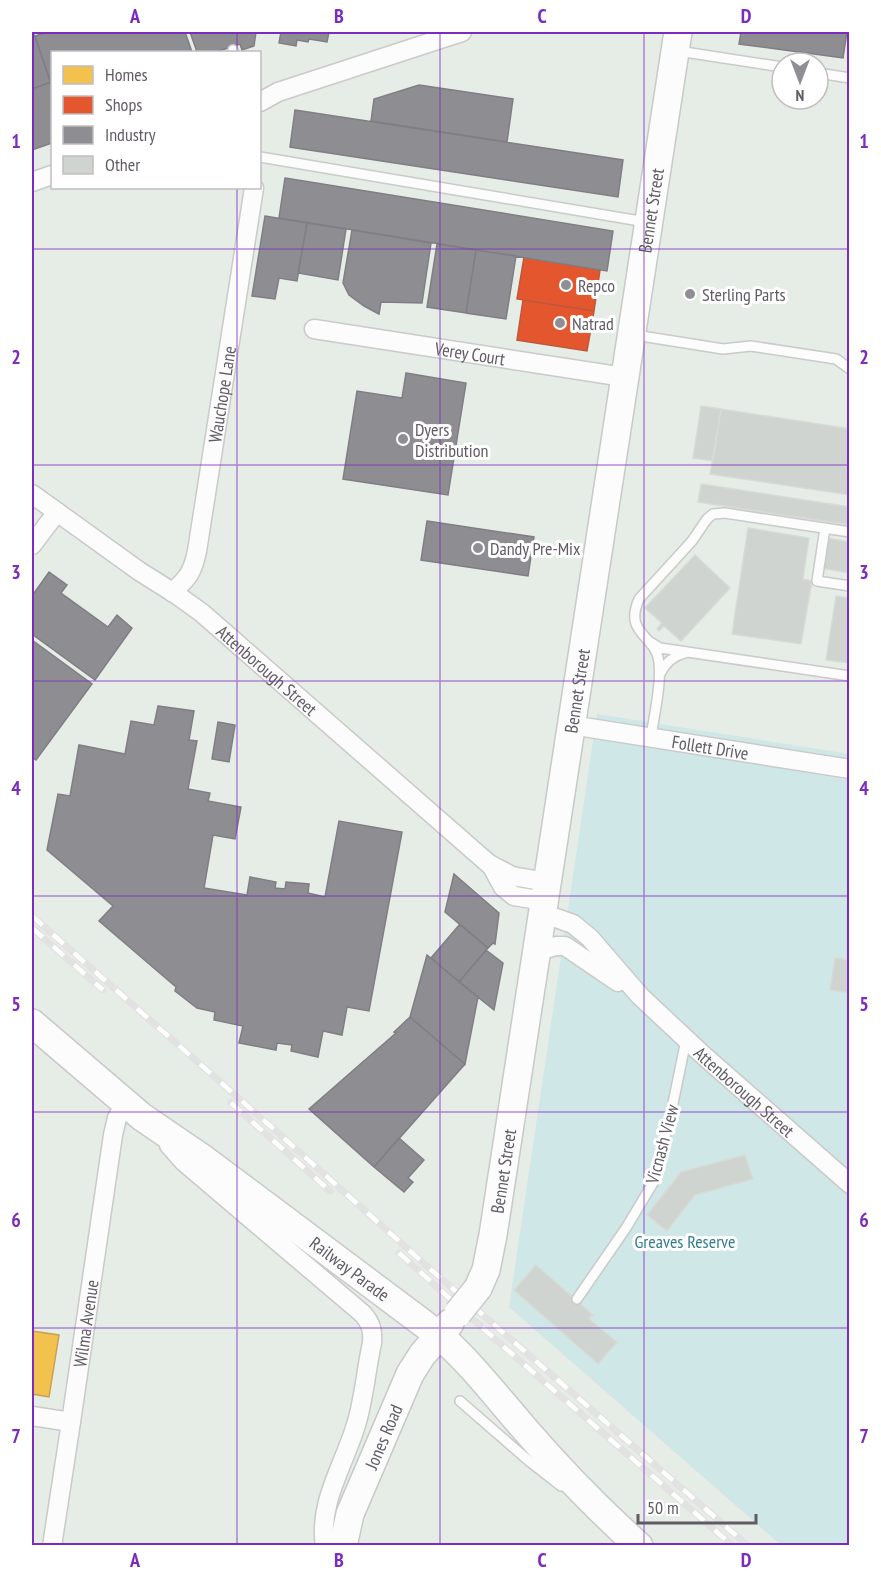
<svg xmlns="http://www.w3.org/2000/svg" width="881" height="1577" viewBox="0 0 881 1577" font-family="'PT Sans Narrow',sans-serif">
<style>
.green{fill:#cfe7e7}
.homes{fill:#f2c14e;stroke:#c6a255;stroke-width:1.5}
.shops{fill:#e4572e;stroke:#bd583e;stroke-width:1.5}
.industry{fill:#8d8d92;stroke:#807e84;stroke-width:1.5}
.building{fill:#cfd4d0;stroke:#d6dcd5;stroke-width:1.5}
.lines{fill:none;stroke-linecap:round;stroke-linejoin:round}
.lane-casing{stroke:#c9cac9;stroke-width:12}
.street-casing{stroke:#c9cac9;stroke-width:21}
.secondary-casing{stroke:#c8c9c9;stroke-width:30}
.lane{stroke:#fbfcfb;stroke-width:9}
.street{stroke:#fbfcfb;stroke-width:18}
.secondary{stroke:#fbfcfb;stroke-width:27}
.rail-casing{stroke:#e2e2e2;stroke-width:7}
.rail{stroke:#fff;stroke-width:4.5;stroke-dasharray:14;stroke-linecap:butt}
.secondary-bridge-casing{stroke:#c8c9c9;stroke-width:30;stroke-linecap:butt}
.secondary-bridge{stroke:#fbfcfb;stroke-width:27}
.grid{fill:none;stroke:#7b2cbf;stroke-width:1.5;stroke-opacity:0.55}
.poi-dot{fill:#908e92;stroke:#fff;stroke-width:2}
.labels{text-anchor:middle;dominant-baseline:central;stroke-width:6;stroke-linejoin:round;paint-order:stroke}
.street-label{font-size:18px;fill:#615b65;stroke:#fff}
.poi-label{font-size:18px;fill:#615b65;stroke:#fff;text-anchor:start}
.park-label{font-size:18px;fill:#317d8d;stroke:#fff}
.neatline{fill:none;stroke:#7b2cbf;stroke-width:2}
.grid-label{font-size:20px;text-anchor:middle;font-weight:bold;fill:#7b2cbf}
</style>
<rect width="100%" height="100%" fill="#e6ece6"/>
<!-- green -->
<path class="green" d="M597,714L849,754V1545H781L509,1307Z"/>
<!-- homes -->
<path class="homes" d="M32,1331L59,1335L49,1397L32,1394Z"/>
<!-- shops -->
<path class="shops" d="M524,257L600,270L594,311L517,299Z
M523,300L594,311L587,351L517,340Z"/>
<!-- industry -->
<path class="industry" d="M32,32H33L51,82L32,89Z
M48,32H185L192,52H52V87L35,36Z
M190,32H256L254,46L242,50L240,44L216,52H197Z
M281,32H329L327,42L309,39L308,42L297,40L296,46L279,43Z
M741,32H847L843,58L739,44Z
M51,82L52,87V143L32,150V89Z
M419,85L513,99L507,142L371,121L374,99Z
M295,110L623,160L618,197L290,147Z
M285,178L613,231L607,271L279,218Z
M265,216L307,223L297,281L279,278L275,299L252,296Z
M307,223L346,229L338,280L298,273Z
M352,230L431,243L422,303L381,302L379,314L364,306L349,295L343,283Z
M437,244L476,250L466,313L427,307Z
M476,250L516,256L506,319L466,313Z
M406,373L466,383L448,495L343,479L357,391L402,398Z
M427,521L534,537L528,576L421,560Z
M49,572L67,585L61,593L108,627L117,615L132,628L95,680L32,634V596Z
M32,640L92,684L36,760L32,757Z
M158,706L194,711L189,740L197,741L188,789L210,793L208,801L241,807L235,839L213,835L204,888L247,895L250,877L276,882L275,888L285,889L286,882L309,884L308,893L325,897L339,821L402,832L369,1011L347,1007L342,1035L323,1031L318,1057L291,1051L292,1045L277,1043L276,1050L239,1043L243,1026L214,1020L215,1012L197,1008L175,991L176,987L99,921L113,906L47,850L58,794L70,796L79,745L125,754L131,721L154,725Z
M218,722L235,725L229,762L212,759Z
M454,874L499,913L495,944L493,943L488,948L445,912Z
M460,924L488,948L459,982L431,958Z
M486,950L503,963L494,1010L459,982Z
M427,955L478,997L465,1064L410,1017Z
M410,1017L465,1064L374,1167L309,1109L396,1033L394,1032Z
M399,1138L424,1160L408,1178L413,1182L404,1192L374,1167Z"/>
<!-- building -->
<path class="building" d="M701,406L721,409L713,461L693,458Z
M721,409L850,429V495L710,474Z
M701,484L850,507V525L698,502Z
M748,528L809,538L803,579L812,581L801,644L732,634Z
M826,538L850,542V573L821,568Z
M695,555L730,588L681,641L664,626L659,631L657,629L662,623L645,608Z
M836,596L850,598V663L826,660Z
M835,958L850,960V993L830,990Z
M745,1155L753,1179L695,1195L667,1231L647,1215L681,1172Z
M536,1265L593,1315L589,1319L617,1342L598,1364L514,1290Z"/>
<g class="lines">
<defs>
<path id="lane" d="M233,50V52
M678,51L782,67
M818,73L850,78
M260,157L646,222
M635,335L723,349L751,346L836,359L850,369
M825,528L817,581L850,586
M652,643L660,648L850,676
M660,674C665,663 673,656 685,653
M651,737C654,716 663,677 658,657C653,635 624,633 639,599L692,541L707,519L713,514L725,513L850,532
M577,1299L626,1228L653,1183L670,1118L686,1040
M460,1401L529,1461L561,1486"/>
<g id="street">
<path d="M260,102L278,92L462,32"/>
<path d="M32,182L52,175"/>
<path id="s1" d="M314,329L624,377"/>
<path id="s2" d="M32,494L139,571L177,595L202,613L489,864L512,876L547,882"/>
<path d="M32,545L57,512"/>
<path id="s3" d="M172,592C188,579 193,571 197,551L254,188"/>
<path id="s4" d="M571,725L850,769"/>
<path d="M491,865L503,887L514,896L544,901"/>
<path id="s5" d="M542,913L573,924L590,938L640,996L703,1055L850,1184"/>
<path d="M536,952L556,946H565L618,982"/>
<path d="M169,1145L184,1162L363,1314C371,1323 373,1331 372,1343C366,1370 364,1399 356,1425C344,1465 318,1503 325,1546"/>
<path d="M32,1416L71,1422"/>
<path id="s6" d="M52,1546L71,1422L113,1135L117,1118L126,1103"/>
</g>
<g id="secondary">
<path id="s7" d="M32,1023L142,1117L205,1160L440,1336C471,1363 496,1396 523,1427C559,1469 598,1509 639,1546"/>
<path id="s8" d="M478,1288L486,1270L493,1235L678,32"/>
<path id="s9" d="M343,1546L350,1514L410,1374L422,1355L450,1323"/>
</g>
</defs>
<!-- lane casing -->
<use href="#lane" class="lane-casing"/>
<!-- street casing -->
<use href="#street" class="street-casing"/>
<!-- secondary casing -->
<use href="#secondary" class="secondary-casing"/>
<!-- lane -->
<use href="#lane" class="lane"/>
<!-- street -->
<use href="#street" class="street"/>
<!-- secondary -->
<use href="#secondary" class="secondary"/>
<defs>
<path id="rail" d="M32,916L268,1124L428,1267L748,1546
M32,928L103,990
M231,1103L330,1191
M399,1253L496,1340L733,1546"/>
</defs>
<!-- rail casing -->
<use href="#rail" class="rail-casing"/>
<!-- rail -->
<use href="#rail" class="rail"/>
<defs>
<path id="secondary-bridge" d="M458,1313L478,1288"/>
</defs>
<!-- secondary-bridge casing -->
<use href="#secondary-bridge" class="secondary-bridge-casing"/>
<!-- secondary-bridge -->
<use href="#secondary-bridge" class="secondary-bridge"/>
</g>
<!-- grid -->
<path class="grid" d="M237,32V52M440,32V1546M644,32V1546M237,188V1546M32,249H850M32,465H850M32,681H850M32,896H850M32,1112H850M32,1328H850"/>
<!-- markers -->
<g class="poi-dot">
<circle cx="566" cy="285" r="6"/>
<circle cx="690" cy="294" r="6"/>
<circle cx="560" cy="323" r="6"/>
<circle cx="403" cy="439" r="6"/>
<circle cx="478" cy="548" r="6"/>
</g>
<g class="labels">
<!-- street labels -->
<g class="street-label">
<text stroke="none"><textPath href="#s8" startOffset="1092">Bennet Street</textPath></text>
<text stroke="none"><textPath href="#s1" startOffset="158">Verey Court</textPath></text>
<text stroke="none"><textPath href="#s3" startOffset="208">Wauchope Lane</textPath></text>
<text stroke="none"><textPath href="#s2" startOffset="294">Attenborough Street</textPath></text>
<text stroke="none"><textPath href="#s8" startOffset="606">Bennet Street</textPath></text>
<text stroke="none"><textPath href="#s4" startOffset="141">Follett Drive</textPath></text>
<text stroke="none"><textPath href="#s5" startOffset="273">Attenborough Street</textPath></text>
<text transform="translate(662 1144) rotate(-75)">Vicnash View</text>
<text stroke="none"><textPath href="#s8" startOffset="120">Bennet Street</textPath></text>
<text stroke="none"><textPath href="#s7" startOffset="402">Railway Parade</textPath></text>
<text stroke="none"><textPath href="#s6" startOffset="225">Wilma Avenue</textPath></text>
<text stroke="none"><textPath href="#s9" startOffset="117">Jones Road</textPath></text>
</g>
<!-- poi labels -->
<g class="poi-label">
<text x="578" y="285">Repco</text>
<text x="702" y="294">Sterling Parts</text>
<text x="572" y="323">Natrad</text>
<text x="415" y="429">Dyers<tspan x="415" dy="21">Distribution</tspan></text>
<text x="490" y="548">Dandy Pre-Mix</text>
</g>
<!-- park labels -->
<g class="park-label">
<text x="685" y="1241">Greaves Reserve</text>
</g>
</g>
<!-- border -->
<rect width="881" height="1577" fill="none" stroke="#ffffff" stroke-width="66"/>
<!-- legend -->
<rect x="51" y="51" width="210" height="138" fill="#ffffff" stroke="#c0bdc1" stroke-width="1.5"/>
<rect x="63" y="66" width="30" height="18" fill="#f2c14e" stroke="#c0bdc1" stroke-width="1.5"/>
<text x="105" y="81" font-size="18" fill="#615b65">Homes</text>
<rect x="63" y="96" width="30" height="18" fill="#e4572e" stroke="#c0bdc1" stroke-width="1.5"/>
<text x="105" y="111" font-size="18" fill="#615b65">Shops</text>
<rect x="63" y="126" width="30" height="18" fill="#8d8d92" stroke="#c0bdc1" stroke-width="1.5"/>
<text x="105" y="141" font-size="18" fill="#615b65">Industry</text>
<rect x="63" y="156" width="30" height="18" fill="#cfd4d0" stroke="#c0bdc1" stroke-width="1.5"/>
<text x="105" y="171" font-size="18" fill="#615b65">Other</text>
<!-- north arrow -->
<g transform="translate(800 81) rotate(180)"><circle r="28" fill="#ffffff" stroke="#c0bdc1" stroke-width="1.5"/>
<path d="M0-4.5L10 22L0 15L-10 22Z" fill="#908e92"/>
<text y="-9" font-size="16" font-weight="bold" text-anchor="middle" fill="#615b65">N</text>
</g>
<!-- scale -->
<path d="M638 1514v9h118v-9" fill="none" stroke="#615b65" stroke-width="3"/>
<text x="647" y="1514" font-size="18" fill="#615b65" stroke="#ffffff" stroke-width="4.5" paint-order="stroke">50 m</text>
<rect x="33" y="33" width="815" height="1511" class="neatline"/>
<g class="grid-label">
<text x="135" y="23">A</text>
<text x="339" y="23">B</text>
<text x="542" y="23">C</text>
<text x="746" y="23">D</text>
<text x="16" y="148">1</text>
<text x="864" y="148">1</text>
<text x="16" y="364">2</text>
<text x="864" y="364">2</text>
<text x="16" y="579">3</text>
<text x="864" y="579">3</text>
<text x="16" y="795">4</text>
<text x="864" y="795">4</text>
<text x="16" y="1011">5</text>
<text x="864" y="1011">5</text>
<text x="16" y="1227">6</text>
<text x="864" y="1227">6</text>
<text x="16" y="1443">7</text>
<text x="864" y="1443">7</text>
<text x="135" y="1567">A</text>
<text x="339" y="1567">B</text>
<text x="542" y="1567">C</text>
<text x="746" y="1567">D</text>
</g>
</svg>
